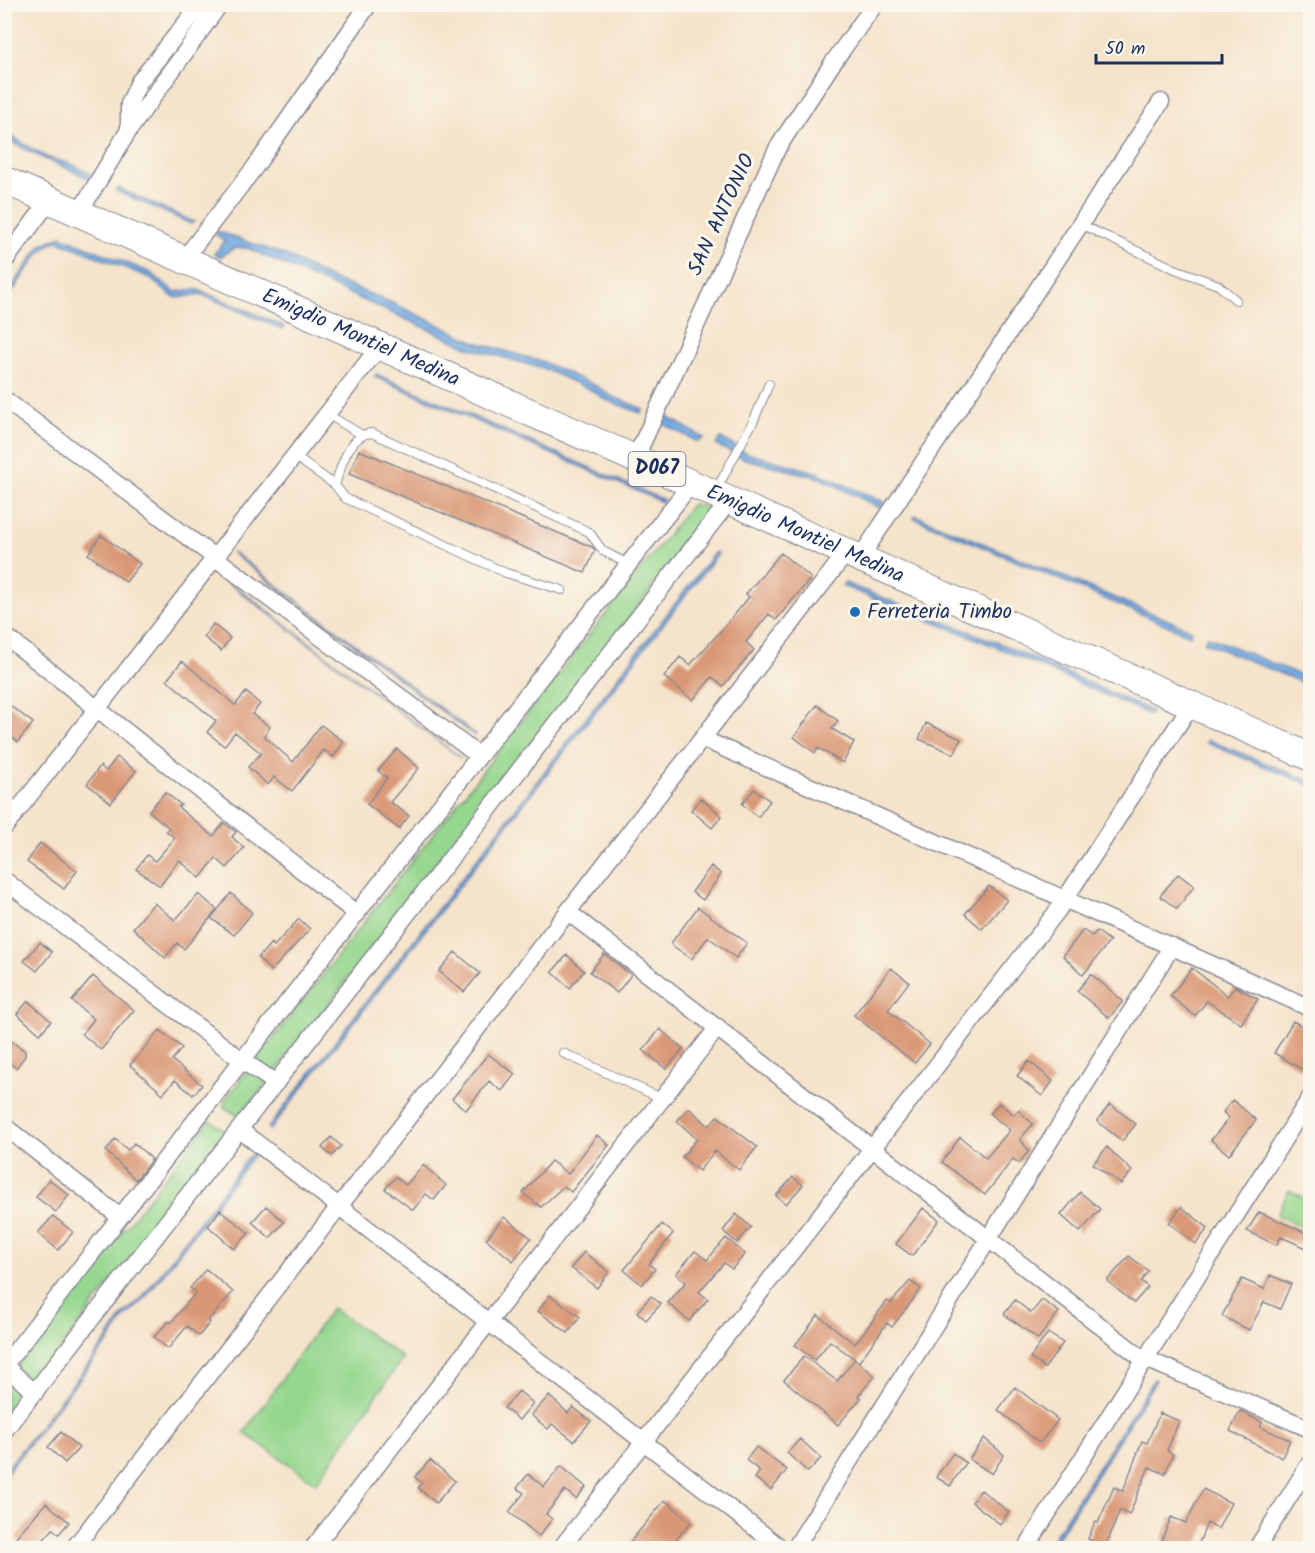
<svg xmlns="http://www.w3.org/2000/svg" width="1315" height="1553" viewBox="0 0 1315 1553" font-family="Kalam,sans-serif">
<style>
.green{fill:#95d78e;stroke:#588376;stroke-width:1.5}
.water{fill:#73aae1;stroke:#476ca0;stroke-width:1.5}
.building{fill:#d99775}
.lines{fill:none;stroke-linecap:round;stroke-linejoin:round}
.service-casing{stroke:#888994;stroke-width:10}
.minor-casing{stroke:#888994;stroke-width:19}
.primary-casing{stroke:#888994;stroke-width:29}
.service{stroke:#fff;stroke-width:8}
.minor{stroke:#fff;stroke-width:16}
.primary{stroke:#fff;stroke-width:27}
.poi-dot{fill:#1f6fb2;stroke:#fbf7ec;stroke-width:2}
.labels{text-anchor:middle;dominant-baseline:central;stroke-width:6;stroke-linejoin:round;paint-order:stroke}
.shield{fill:#fbf7ec;stroke:#5e6b89;stroke-width:1.5}
.shield-label{font-size:20px;font-weight:bold;fill:#1b2f5e}
.street-label{font-size:21px;fill:#1b2f5e;stroke:#fbf7ec}
.poi-label{font-size:21px;fill:#1b2f5e;stroke:#fbf7ec;text-anchor:start}
</style>
<rect width="100%" height="100%" fill="#fbf7ec"/>
<filter id="ink" filterUnits="userSpaceOnUse"><feTurbulence type="fractalNoise" baseFrequency=".0167" numOctaves="2"/><feDisplacementMap in="SourceGraphic" scale="12" xChannelSelector="R" yChannelSelector="G"/><feConvolveMatrix kernelMatrix="1 2 1 2 8 2 1 2 1" color-interpolation-filters="sRGB"/></filter>
<filter id="wash" filterUnits="userSpaceOnUse"><feTurbulence type="fractalNoise" baseFrequency=".008" numOctaves="4" result="noise"/><feDisplacementMap in="SourceGraphic" scale="24" xChannelSelector="R" yChannelSelector="G"/><feGaussianBlur stdDeviation="1.35" result="paint"/><feColorMatrix in="noise" values="0 0 0 0 0 0 0 0 0 0 0 0 0 0 0 0 0 1.4 0 .05"/><feComposite in="paint" operator="in"/></filter>
<g filter="url(#wash)">
<rect width="100%" height="100%" fill="#f5e3ca"/>
<!-- green -->
<path class="green" d="M692,504L708,508L711,512L240,1117L224,1107V1101Z
M210,1120L227,1132L5,1420V1381Z
M1289,1190L1310,1201V1231L1277,1215Z
M332,1308L403,1358L316,1483L244,1433Z"/>
<!-- water -->
<path class="water" d="M4,132L46,157L71,164L97,177L94,181C64,166 33,156 5,138Z
M118,188L194,222L191,224L116,191Z
M217,231L285,255L323,275L397,305L475,342L543,362L596,386L611,396L643,409L641,413L606,400L591,390L544,369L470,348L247,248H234L220,257L214,254L225,241L216,235Z
M61,236L151,273L175,292L195,289L204,292L284,326L282,329L200,294L178,298L172,296L148,277L58,241C41,242 15,289 5,303V297L41,245Z
M376,374L664,500L662,502L375,377Z
M666,416L704,438L698,442L661,423Z
M721,438L746,453L819,473L884,502L880,508L820,478L745,459L716,445Z
M915,515L1192,630L1190,635L914,518Z
M715,552L718,554L270,1130L268,1128Z
M232,553H234L476,735L475,736Z
M223,577L462,759L222,578Z
M845,583L1001,644L1151,711L1150,715L999,648L842,586Z
M1207,636L1310,679V686L1204,642Z
M1208,740L1310,781V785L1206,743Z
M253,1151L255,1153L142,1302L124,1318L111,1338L5,1475V1471L107,1340L124,1314L141,1299Z
M1154,1379L1156,1380L1051,1548H1047Z"/>
<g id="blocks">
<!-- building -->
<path class="building" d="M359,450L592,547L595,550L585,573L349,474Z
M101,535L140,564L126,582L88,554Z
M781,553L811,578L776,620L769,614L746,642L754,650L723,686L712,677L693,700L664,677L680,657L690,665L726,625L749,597L746,594Z
M213,624L230,638L221,651L204,637Z
M182,661L235,705L246,692L260,704L252,714L270,727L264,736L293,762L321,725L344,742L333,757L324,750L292,791L274,777L268,785L248,767L261,753L235,732L224,746L207,732L216,721L167,680Z
M4,701L33,723L18,742L4,731Z
M817,705L838,721L832,729L854,742L843,763L818,748L815,753L794,737Z
M926,723L961,739L954,754L919,739Z
M397,749L419,768L390,802L409,816L399,829L367,804L387,778L378,771Z
M117,757L136,771L111,803L87,784L100,766L106,771Z
M754,789L770,801L758,817L742,804Z
M165,792L181,805L178,807L213,836L224,823L236,832L232,837L244,848L227,868L216,858L200,878L179,860L160,886L136,869L147,855L155,861L175,838L166,831L169,828L149,811Z
M701,798L722,816L712,828L691,810Z
M40,843L77,871L64,889L27,862Z
M711,866L721,874L703,900L692,892Z
M1178,874L1194,886L1177,909L1160,896Z
M989,886L1007,900L982,929L965,914Z
M231,893L252,913L234,935L211,918Z
M199,894L217,910L184,949L177,943L165,958L133,928L154,903L175,920Z
M698,907L747,943L736,958L708,937L692,959L673,946L671,943Z
M299,919L310,929L271,971L258,958L271,943L274,946Z
M1083,930L1092,936L1097,931L1110,941L1083,975L1063,956Z
M40,942L52,952L37,971L24,961Z
M455,952L480,973L464,992L439,971Z
M604,954L631,975L617,993L590,972Z
M567,955L584,971L570,988L552,972Z
M891,968L909,982L888,1010L930,1044L915,1063L854,1015Z
M1192,968L1228,996L1235,986L1258,999L1241,1024L1207,1001L1195,1016L1170,996Z
M1091,974L1123,1001L1109,1018L1077,991Z
M93,976L134,1010L101,1050L82,1034L94,1019L72,1001Z
M28,1001L51,1021L40,1034L17,1014Z
M1293,1021L1311,1031V1057L1303,1070L1274,1053Z
M660,1029L683,1049L666,1069L643,1050Z
M160,1030L182,1048L172,1060L202,1085L193,1095L175,1080L163,1094L130,1065Z
M4,1036L25,1051V1056L16,1068L4,1059Z
M488,1054L515,1074L502,1091L489,1081L466,1110L452,1099Z
M1029,1061L1053,1081L1042,1096L1017,1076Z
M1233,1100L1256,1120L1229,1155L1211,1140L1229,1118L1223,1112Z
M999,1103L1014,1115L1018,1110L1033,1124L1020,1139L1029,1151L1019,1163L1013,1159L985,1195L942,1162L960,1137L986,1158L1010,1130L990,1114Z
M1110,1104L1136,1124L1122,1141L1097,1121Z
M689,1108L709,1126L717,1116L757,1147L739,1170L715,1151L699,1171L682,1157L697,1139L677,1121Z
M597,1135L609,1145L571,1192L564,1186L541,1207L523,1193L551,1161L568,1174Z
M331,1137L341,1146L332,1156L322,1148Z
M115,1139L128,1150L134,1143L152,1159L136,1180L106,1151Z
M1107,1147L1132,1171L1121,1184L1093,1164Z
M423,1165L446,1185L434,1200L426,1194L413,1210L385,1189L396,1177L406,1185Z
M793,1177L803,1185L786,1204L776,1196Z
M49,1179L69,1195L56,1212L36,1197Z
M1080,1192L1100,1209L1080,1232L1061,1215Z
M266,1206L284,1222L270,1238L252,1222Z
M1181,1207L1208,1228L1196,1244L1169,1223Z
M923,1208L939,1220L912,1256L896,1244Z
M220,1210L249,1233L234,1249L208,1226Z
M1259,1212L1311,1235V1250L1281,1237L1276,1245L1247,1231Z
M736,1214L751,1227L737,1243L723,1231Z
M53,1216L73,1232L58,1250L38,1233Z
M504,1217L531,1238L513,1261L486,1239Z
M662,1224L673,1233L649,1264L655,1269L642,1285L624,1270Z
M726,1238L745,1254L732,1269L724,1263L699,1292L708,1299L689,1321L668,1303L686,1282L676,1274L695,1251L707,1260Z
M584,1252L609,1272L597,1288L571,1268Z
M1129,1256L1148,1271L1141,1281L1148,1287L1134,1303L1107,1281Z
M206,1269L233,1292L208,1321L210,1322L199,1336L187,1326L168,1349L154,1337L169,1321L171,1323L196,1292L190,1288Z
M1270,1275L1291,1284L1280,1309L1264,1302L1249,1330L1222,1316L1242,1279L1264,1289Z
M910,1281L921,1289L892,1327L887,1323L859,1362L830,1341L815,1360L795,1345L818,1315L855,1344L887,1301L891,1303Z
M550,1295L580,1317L568,1333L538,1311Z
M651,1296L661,1304L646,1320L637,1312Z
M1015,1300L1031,1313L1042,1300L1059,1312L1038,1339L1004,1314Z
M1048,1333L1063,1343L1045,1368L1030,1358Z
M804,1356L837,1381L855,1359L875,1376L858,1396L861,1398L838,1425L784,1380Z
M1015,1387L1058,1420L1040,1443L998,1410Z
M519,1391L533,1403L519,1420L504,1408Z
M549,1396L568,1413L573,1407L591,1421L574,1441L552,1424L548,1429L531,1415Z
M1240,1411L1262,1422L1260,1427L1290,1440L1282,1458L1230,1431Z
M1160,1413L1179,1421L1167,1451L1173,1454L1165,1474L1149,1467L1129,1515L1120,1510L1105,1548H1089L1092,1541L1088,1539L1095,1522L1098,1523L1114,1487L1123,1491L1142,1441L1147,1443Z
M61,1432L79,1448L65,1463L48,1447Z
M984,1438L1004,1455L992,1474L969,1459Z
M800,1439L821,1458L808,1472L787,1453Z
M756,1447L787,1470L771,1490L755,1478L760,1471L746,1460Z
M953,1453L966,1463L950,1486L936,1477Z
M430,1460L455,1481L436,1503L418,1488L422,1483L415,1477Z
M561,1466L586,1487L576,1499L565,1490L546,1514L552,1519L539,1536L509,1512L524,1493L517,1488L528,1474L544,1487Z
M1203,1489L1231,1503L1218,1529L1207,1523L1197,1548H1183L1162,1540L1171,1517L1186,1523Z
M981,1490L1009,1512L1000,1524L972,1502Z
M665,1500L691,1522L669,1548H625Z
M46,1503L69,1522L59,1534L53,1529L36,1548H29L16,1537Z"/>
</g>
</g>
<g filter="url(#ink)">
<use href="#blocks" fill-opacity="0" stroke="#888994" stroke-width="1.5"/>
<g class="lines">
<defs>
<path id="service" d="M1080,224L1175,269L1218,285L1236,300
M327,414L362,435
M294,456L335,485
M716,490L754,420L769,384
M562,590L506,573L345,498L335,485C341,467 349,434 372,433L589,532L603,551L628,564
M563,1053L663,1099"/>
<path id="minor" d="M129,130V104L139,82L201,4
M80,211L129,130L220,4
M184,259L255,167L369,4
M4,262L50,200
M4,399L479,756
M635,459L777,149L832,64L875,4
M860,558L1161,102
M4,635L357,914
M703,739L1310,1008
M4,828L380,346
M4,880L243,1061L276,1083
M568,912L1139,1356L1310,1429
M4,1126L120,1217
M240,1130L781,1548
M4,1365L35,1393
M4,1366L691,484
M4,1431L730,500
M74,1548L847,552
M313,1548L718,1027
M561,1548L1058,910L1191,705
M795,1548L1172,946
M1026,1548L1310,1098
M1257,1548L1310,1463"/>
<g id="primary">
<path id="s1" d="M4,180L1310,757"/>
</g>
</defs>
<!-- service casing -->
<use href="#service" class="service-casing"/>
<!-- minor casing -->
<use href="#minor" class="minor-casing"/>
<!-- primary casing -->
<use href="#primary" class="primary-casing"/>
<!-- service -->
<use href="#service" class="service"/>
<!-- minor -->
<use href="#minor" class="minor"/>
<!-- primary -->
<use href="#primary" class="primary"/>
</g>
</g>
<!-- markers -->
<circle class="poi-dot" cx="855" cy="612" r="6"/>
<g class="labels">
<!-- shield labels -->
<rect class="shield" x="628.5" y="452" width="57" height="34" rx="4.5"/>
<g class="shield-label">
<text x="657" y="469">D067</text>
</g>
<!-- street labels -->
<g class="street-label">
<text transform="translate(722 215) rotate(-65)">SAN ANTONIO</text>
<text stroke="none"><textPath href="#s1" startOffset="390">Emigdio Montiel Medina</textPath></text>
<text stroke="none"><textPath href="#s1" startOffset="876">Emigdio Montiel Medina</textPath></text>
</g>
<!-- poi labels -->
<g class="poi-label">
<text x="867" y="612">Ferreteria Timbo</text>
</g>
</g>
<!-- margin -->
<rect width="1315" height="1553" fill="none" stroke="#fbf7ec" stroke-width="24"/>
<!-- scale -->
<path d="M1096 54v9h126v-9" fill="none" stroke="#1b2f5e" stroke-width="3"/>
<text x="1105" y="54" font-size="18" fill="#1b2f5e" stroke="#fbf7ec" stroke-width="4.5" paint-order="stroke">50 m</text>
</svg>
